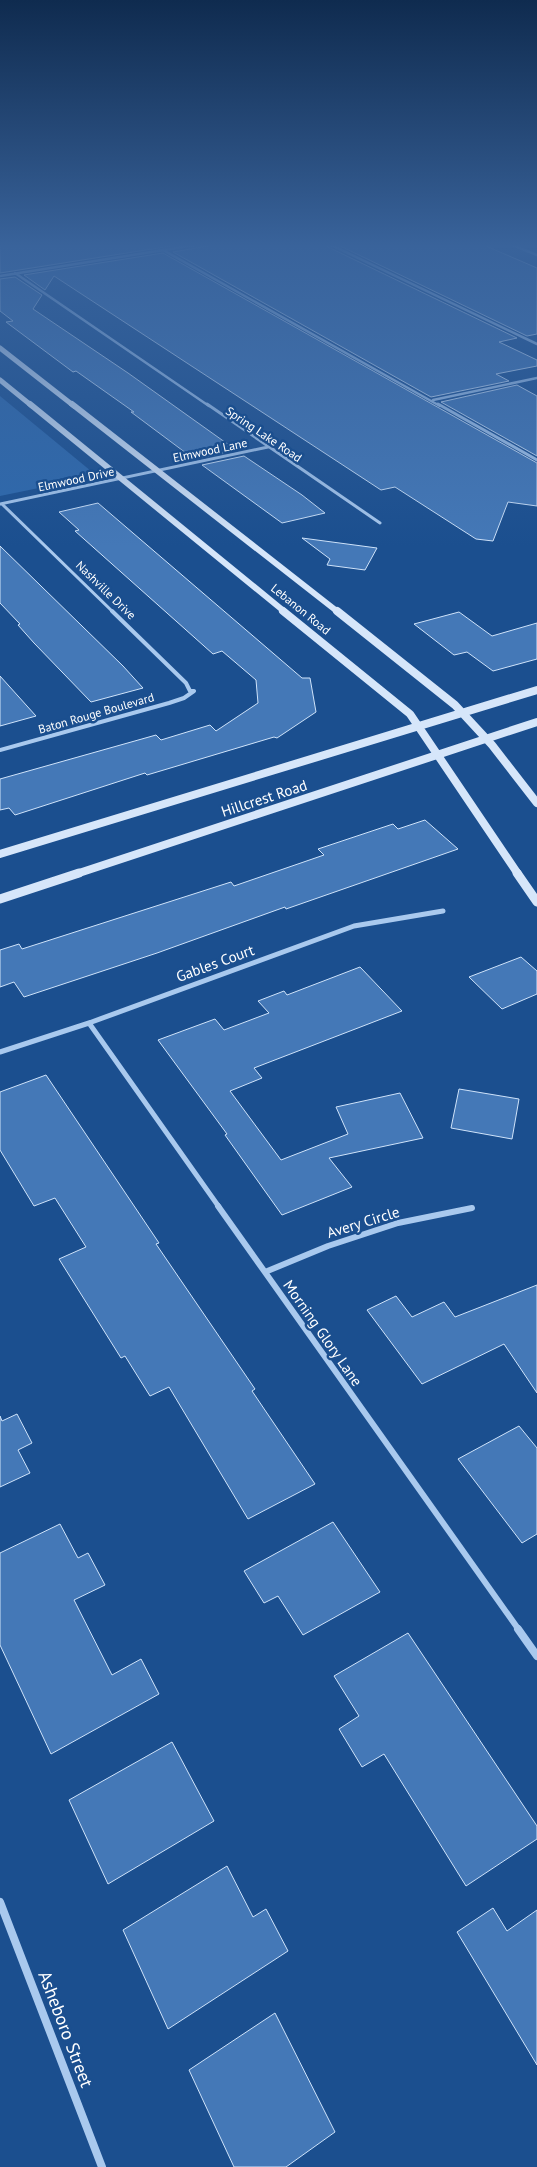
<svg xmlns="http://www.w3.org/2000/svg" width="537" height="2167" viewBox="0 0 537 2167" font-family="'PT Sans',sans-serif">
<style>
.green{fill:#2e69ad}
.building{fill:#4478b7;stroke:#cfe3fa}
.lines{fill:none;stroke-linecap:round;stroke-linejoin:round}
.street-far5{stroke:#a9c9ee;stroke-width:2.5}
.street-far4{stroke:#a9c9ee;stroke-width:3}
.street-far3{stroke:#a9c9ee;stroke-width:4}
.street-far2{stroke:#a9c9ee;stroke-width:5}
.street-far1{stroke:#a9c9ee;stroke-width:6}
.street{stroke:#a9c9ee;stroke-width:8}
.secondary-far3{stroke:#d6e6fa;stroke-width:5}
.secondary-far2{stroke:#d6e6fa;stroke-width:6}
.secondary-far1{stroke:#d6e6fa;stroke-width:8}
.secondary{stroke:#d6e6fa;stroke-width:9}
.labels{text-anchor:middle;dominant-baseline:central;stroke-width:5;stroke-linejoin:round;paint-order:stroke}
.far-street-label{font-size:12px;fill:#fff;stroke:#1b4f8f}
.street-label{font-size:15px;fill:#fff;stroke:#1b4f8f}
.near-street-label{font-size:18px;fill:#fff;stroke:#1b4f8f}
</style>
<rect width="100%" height="100%" fill="#1b4f8f"/>
<!-- green -->
<path class="green" d="M0,396L97,476L0,496Z"/>
<!-- building -->
<path class="building" d="M0,243H190L0,273Z
M211,243H324L326,246L517,338L499,342L537,360V366L496,374L509,381L431,397L173,252L208,246Z
M334,243H479L537,268V334L527,336Z
M163,253L537,463V506L508,502L493,541L476,539L395,487L381,490L54,276L45,290L24,275Z
M15,277L42,295L33,309L128,373L236,450L194,459L131,412H134L76,371L73,372L6,322L13,321L0,311V279Z
M517,385L537,396V456L441,402Z
M244,456L302,495L325,513L282,523L202,465Z
M98,503L302,678H310L316,712L277,738L274,737L147,775L145,773L15,815L9,808L0,810V779L156,735L161,740L210,725L216,731L258,703L256,680L222,651L213,654L75,531L79,530L59,512Z
M302,538L377,548L365,570L327,565L330,559Z
M0,546L123,666L143,688L91,702L34,643L18,625L20,624L0,603Z
M459,612L492,636L537,623V659L493,671L467,652L454,655L414,624Z
M0,676L36,716L0,726Z
M425,820L458,849L286,909L285,907L157,953L24,997L14,982L0,987V950L19,944L22,949L231,882L234,886L324,855L318,849L393,824L398,829Z
M521,957L537,971V994L502,1009L469,977Z
M360,967L402,1011L254,1068L262,1078L230,1091L281,1160L348,1134L336,1107L400,1093L423,1138L329,1158L352,1187L282,1215L225,1135L227,1134L158,1040L215,1019L224,1030L269,1013L258,1001L284,991L287,995Z
M46,1075L159,1243L156,1244L255,1389L252,1391L315,1484L248,1519L169,1387L150,1396L125,1356L121,1358L59,1259L86,1247L55,1198L34,1206L0,1150V1092Z
M459,1089L519,1099L512,1139L451,1128Z
M537,1285V1393L504,1344L422,1384L367,1310L396,1296L412,1317L444,1302L455,1317Z
M17,1414L32,1443L18,1450L30,1473L0,1487V1416L2,1421Z
M519,1426L537,1448V1534L522,1543L458,1459Z
M333,1522L380,1592L303,1635L278,1596L264,1603L244,1571Z
M60,1524L78,1558L88,1553L105,1585L74,1600L112,1675L141,1659L159,1694L51,1754L0,1645V1553Z
M408,1633L537,1826V1839L466,1886L384,1754L362,1767L339,1729L359,1716L334,1676Z
M172,1742L214,1821L108,1884L69,1800Z
M227,1866L253,1917L266,1909L288,1951L168,2029L123,1930Z
M493,1908L507,1931L537,1910V2065L457,1932Z
M275,2013L335,2132L286,2167H234L189,2070Z"/>
<g class="lines">
<!-- street-far5 -->
<path class="street-far5" d="M327,243L537,344
M507,243L537,255
M163,250L440,406
M15,273L209,406
M0,276L208,243
M433,400L537,378"/>
<!-- street-far4 -->
<path class="street-far4" d="M207,404L380,523
M438,404L537,460
M0,504L268,447
M2,504L113,612"/>
<!-- street-far3 -->
<path class="street-far3" d="M0,750L169,703L184,698L194,691H190L186,683L112,611"/>
<!-- street-far2 -->
<path class="street-far2" d="M89,1023L219,1207
M0,1052L89,1023L354,926L443,911"/>
<!-- street-far1 -->
<path class="street-far1" d="M218,1206L519,1630
M265,1272L328,1246L398,1223L472,1208"/>
<!-- street -->
<path class="street" d="M518,1629L537,1656
M0,1902L102,2167"/>
<!-- secondary-far3 -->
<path class="secondary-far3" d="M0,348L74,406
M0,380L32,406"/>
<!-- secondary-far2 -->
<path class="secondary-far2" d="M30,404L285,612
M72,404L338,612"/>
<!-- secondary-far1 -->
<path class="secondary-far1" d="M283,611L410,714L518,874
M337,611L455,705L492,745L537,803
M0,854L537,690
M76,874L537,722"/>
<!-- secondary -->
<path class="secondary" d="M517,873L537,902
M0,899L79,873"/>
</g>
<!-- sky -->
<linearGradient id="sky" x2="0" y2="1"><stop stop-color="#0f2b4f"/><stop offset="0.45" stop-color="#39639b"/><stop offset="1" stop-color="#39639b" stop-opacity="0"/></linearGradient>
<rect width="537" height="546" fill="url(#sky)"/>
<g class="labels">
<!-- far-street labels -->
<g class="far-street-label">
<text transform="translate(264 434) rotate(34)">Spring Lake Road</text>
<text transform="translate(210 450) rotate(-12)">Elmwood Lane</text>
<text transform="translate(76 479) rotate(-12)">Elmwood Drive</text>
<text transform="translate(106 590) rotate(44)">Nashville Drive</text>
<text transform="translate(301 609) rotate(39)">Lebanon Road</text>
<text transform="translate(96 713) rotate(-16)">Baton Rouge Boulevard</text>
</g>
<!-- street labels -->
<g class="street-label">
<text transform="translate(264 798) rotate(-18)">Hillcrest Road</text>
<text transform="translate(215 963) rotate(-20)">Gables Court</text>
<text transform="translate(363 1222) rotate(-17)">Avery Circle</text>
<text transform="translate(323 1333) rotate(55)">Morning Glory Lane</text>
</g>
<!-- near-street labels -->
<g class="near-street-label">
<text transform="translate(66 2029) rotate(69)">Asheboro Street</text>
</g>
</g>
</svg>
